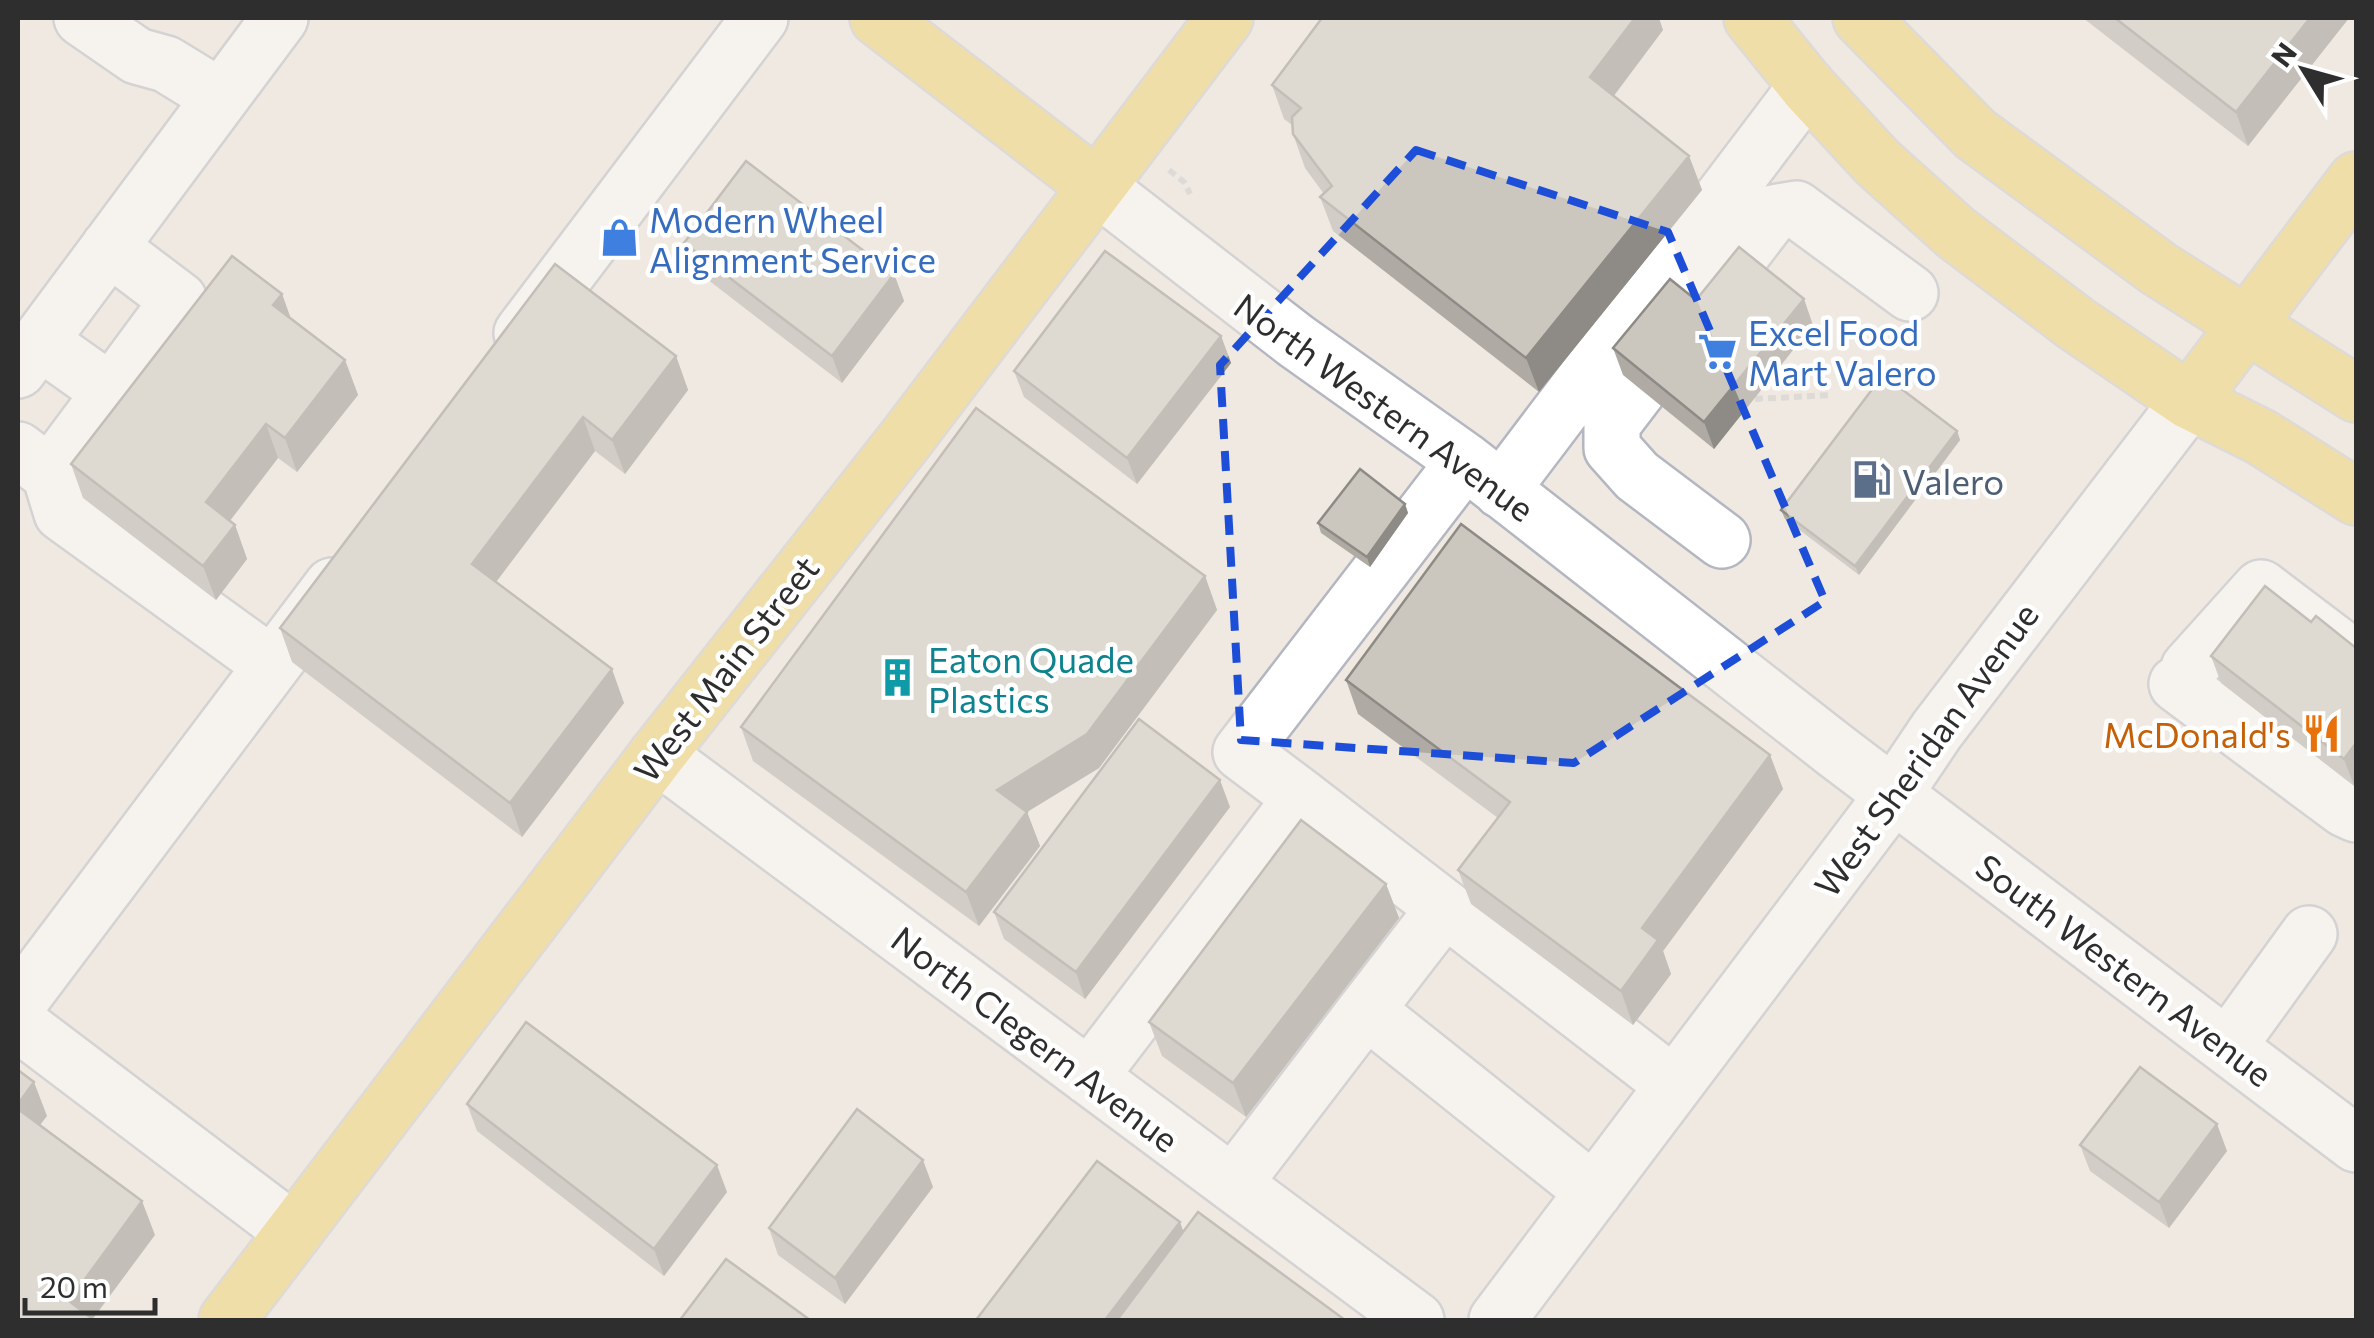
<svg xmlns="http://www.w3.org/2000/svg" width="2374" height="1338" viewBox="0 0 2374 1338" font-family="Commissioner,sans-serif">
<style>
.lines{fill:none;stroke-linecap:round;stroke-linejoin:round}
.minor-casing{stroke:#b4b7c1;stroke-width:60}
.major-casing{stroke:#c9c9c9;stroke-width:60}
.path{stroke:#c9c9c9;stroke-width:6;stroke-dasharray:8 5;stroke-linecap:butt}
.minor{stroke:#fff;stroke-width:55}
.major{stroke:#f2d163;stroke-width:55}
.wall{fill:#afaba4}
.shaded-wall{fill:#8e8b86}
.building{fill:#cbc7bf;stroke:#8e8b86;stroke-width:2.5}
.marked{fill:none;stroke:#1d4ed8;stroke-width:8;stroke-dasharray:20 12;stroke-linejoin:round}
.labels{text-anchor:middle;dominant-baseline:central;stroke-width:9;stroke-linejoin:round;paint-order:stroke}
.shop-label{font-size:35px;fill:#366cbe;stroke:#fff;text-anchor:start}
.street-label{font-size:35px;fill:#2e2e2e;stroke:#fff}
.service-label{font-size:35px;fill:#4e5e75;stroke:#fff;text-anchor:start}
.culture-label{font-size:35px;fill:#0d838f;stroke:#fff;text-anchor:start}
.food-label{font-size:35px;fill:#c56008;stroke:#fff;text-anchor:end}
</style>
<rect width="100%" height="100%" fill="#efe9e1"/>
<g class="lines">
<defs>
<path id="minor" d="M82,18L137,56L166,64L220,97
M1096,186L1296,341L1465,461L1836,751L2356,1144
M109,247L179,300L111,392
M522,333L760,18
M18,370L280,18
M18,450L50,474L111,392L39,341
M50,474L62,513L272,665
M1501,490L1807,86
M1722,540L1637,476L1612,448V424L1773,213L1796,209L1910,293
M2189,668L2261,588L2356,660
M2177,684L2345,809L2356,814
M657,755L1416,1320
M1302,798L1674,1085
M1444,909L1366,1010L1594,1192
M18,1003L332,586
M18,1023L294,1232
M2228,1046L2309,934
M1089,1077L1302,798L1241,752L1465,461
M1233,1184L1366,1010
M1497,1320L1894,794L1937,730L2189,401"/>
<path id="major" d="M878,18L1096,186
M1752,18L1807,86L1877,162L1956,233L2075,323L2189,401L2261,437L2356,497
M1861,18L1975,134L2159,269L2356,394
M2189,401L2356,180
M227,1320L657,755L905,440L1225,18"/>
</defs>
<!-- minor casing -->
<use href="#minor" class="minor-casing"/>
<!-- major casing -->
<use href="#major" class="major-casing"/>
<!-- path -->
<path class="path" d="M1169,170L1184,182L1190,194
M1755,399L1831,395"/>
<!-- minor -->
<use href="#minor" class="minor"/>
<!-- major -->
<use href="#major" class="major"/>
</g>
<!-- wall -->
<path class="wall" d="M2083,18H2349L2248,146Z
M1663,30L1614,96L1689,156L1702,190L1539,392L1333,231L1320,197L1324,194L1305,168L1293,134L1292,125L1284,119L1272,85Z
M684,243L894,274L904,301L842,383L694,269Z
M555,264L676,356L688,390L625,474L595,451L496,582L624,703L522,837L292,662L280,628Z
M282,294L291,319L345,360L358,395L297,472L278,458L230,521L235,525L247,559L216,600L83,498L71,464Z
M1813,325L1714,449L1623,375L1613,348Z
M1221,336L1231,363L1137,484L1024,397L1014,371Z
M1957,431L1960,440L1859,575L1785,519L1781,510Z
M1405,504L1408,513L1370,567L1321,533L1318,523Z
M1205,576L1217,610L1099,768L1027,812L1040,846L979,926L753,761L741,727Z
M2311,622L2354,786L2221,683L2211,656Z
M1346,680L1770,755L1783,789L1663,951L1671,974L1633,1025L1471,904L1458,870L1498,818L1358,714Z
M1230,807L1085,999L1004,939L994,912Z
M1386,884L1399,918L1246,1117L1162,1056L1149,1022Z
M467,1104L727,1192L664,1276L477,1131Z
M2080,1145L2227,1151L2169,1228L2090,1171Z
M933,1187L845,1304L778,1255L769,1228Z"/>
<!-- shaded-wall -->
<path class="shaded-wall" d="M1635,18H1659L1663,30L1602,111L1590,77Z
M2310,18H2349L2248,146L2236,112Z
M1689,156L1702,190L1539,392L1526,358Z
M894,274L904,301L842,383L832,356Z
M282,294L294,328L273,305Z
M1804,299L1813,325L1714,449L1704,422Z
M1221,336L1231,363L1137,484L1127,458Z
M676,356L688,390L625,474L612,440Z
M345,360L358,395L297,472L285,438Z
M583,417L595,451L484,598L472,564Z
M266,424L278,458L218,536L206,502Z
M1957,431L1960,440L1859,575L1855,566Z
M1405,504L1408,513L1370,567L1367,557Z
M235,525L247,559L216,600L203,566Z
M1205,576L1217,610L1099,768L1027,812L1040,846L979,926L966,892L997,790Z
M612,669L624,703L522,837L510,803Z
M2356,743V783L2354,786L2344,759Z
M1770,755L1783,789L1663,951L1671,974L1633,1025L1621,991L1642,928Z
M1220,780L1230,807L1085,999L1076,972Z
M1386,884L1399,918L1246,1117L1233,1083Z
M34,1082L47,1116L27,1142L18,1115V1104Z
M2217,1124L2227,1151L2169,1228L2159,1202Z
M923,1160L933,1187L845,1304L835,1278Z
M717,1165L727,1192L664,1276L654,1249Z
M142,1201L155,1235L92,1320L69,1301Z
M1180,1222L1192,1256L1143,1320H1105Z"/>
<!-- building -->
<path class="building" d="M1322,18H1635L1590,77L1689,156L1526,358L1320,197L1332,186L1293,134L1292,117L1301,108L1272,85Z
M2115,18H2310L2236,112Z
M746,161L894,274L832,356L684,243Z
M1739,247L1804,299L1704,422L1613,348L1670,279L1696,300Z
M1105,251L1221,336L1127,458L1014,371Z
M232,256L282,294L273,305L345,360L285,438L266,424L206,502L235,525L203,566L71,464Z
M555,264L676,356L612,440L583,417L472,564L612,669L510,803L280,628Z
M1883,375L1957,431L1855,566L1781,510Z
M976,408L1205,576L1087,734L997,790L1027,812L966,892L741,727Z
M1360,469L1405,504L1367,557L1318,523Z
M1461,524L1770,755L1642,928L1658,940L1621,991L1458,870L1510,802L1346,680Z
M2265,586L2311,622L2316,616L2356,648V743L2344,759L2211,656Z
M1139,719L1220,780L1076,972L994,912Z
M1301,820L1386,884L1233,1083L1149,1022Z
M526,1022L717,1165L654,1249L467,1104Z
M2140,1067L2217,1124L2159,1202L2080,1145Z
M18,1070L34,1082L18,1104Z
M18,1109L142,1201L69,1301L94,1320H18Z
M857,1109L923,1160L835,1278L769,1228Z
M1097,1161L1180,1222L1105,1320H976Z
M1198,1212L1345,1320H1117Z
M726,1259L810,1320H680Z"/>
<!-- marked area -->
<path d="M0 0H2374V1338H0ZM1416,150L1668,232L1825,601L1574,763L1241,740L1220,365Z" fill="#efe9e1" fill-opacity=".55" fill-rule="evenodd"/>
<path class="marked" d="M1416,150L1668,232L1825,601L1574,763L1241,740L1220,365Z"/>
<!-- icons -->
<defs>
<symbol id="shop-bare" viewBox="-9 -9 18 18"><path d="M-5-2.5h2.3a2.7 3.5 0 0 1 5.4 0H5L5.5 6h-11ZM-1.5-2.5h3a1.5 2.3 0 0 0-3 0Z" fill="#3f7fe0" stroke="#fff" stroke-width="2.5" paint-order="stroke"/></symbol>
<symbol id="supermarket-bare" viewBox="-9 -9 18 18"><path d="M-6-5.5h2.5l.6 2H6L4.5 2H-2.5L-4.4-4H-6ZM-1.5 3.2a1.3 1.3 0 1 0 .1 0ZM3 3.2a1.3 1.3 0 1 0 .1 0Z" fill="#3f7fe0" stroke="#fff" stroke-width="2.5" paint-order="stroke"/></symbol>
<symbol id="fuel-bare" viewBox="-9 -9 18 18"><path d="M-5.5-6h7V0h2V4h1.3V-2.5L3-4.5l.8-.8L6-3V5H2.5V1h-1V6h-7ZM-4.2-4.7v3.2H.2V-4.7Z" fill="#5c6f8a" stroke="#fff" stroke-width="2.5" paint-order="stroke"/></symbol>
<symbol id="building-bare" viewBox="-9 -9 18 18"><path d="M-4-6H4V6H1V3H-1V6H-4ZM-2.5-4.3h1.7v1.8h-1.7ZM.8-4.3h1.7v1.8H.8ZM-2.5-1h1.7V.8h-1.7ZM.8-1h1.7V.8H.8Z" fill="#0f9aa8" stroke="#fff" stroke-width="2.5" paint-order="stroke"/></symbol>
<symbol id="restaurant-bare" viewBox="-9 -9 18 18"><path d="M-5-6h1v4h1v-4h1v4h1v-4h1v5L-1.5 .5V6h-2V.5L-5-1ZM5-6V6H3V1.5H1.5Q1.5-4 5-6Z" fill="#e8710a" stroke="#fff" stroke-width="2.5" paint-order="stroke"/></symbol>
</defs>
<g fill-rule="evenodd">
<use href="#shop-bare" x="592" y="210" width="55" height="55"/>
<use href="#supermarket-bare" x="1690" y="324" width="55" height="55"/>
<use href="#fuel-bare" x="1844" y="452" width="55" height="55"/>
<use href="#building-bare" x="870" y="650" width="55" height="55"/>
<use href="#restaurant-bare" x="2294" y="706" width="55" height="55"/>
</g>
<g class="labels">
<!-- shop labels -->
<g class="shop-label">
<text x="649" y="218">Modern Wheel<tspan x="649" dy="40">Alignment Service</tspan></text>
<text x="1748" y="331">Excel Food<tspan x="1748" dy="40">Mart Valero</tspan></text>
</g>
<!-- street labels -->
<g class="street-label">
<text transform="translate(1385 406) rotate(36)">North Western Avenue</text>
<text transform="translate(725 668) rotate(-52)">West Main Street</text>
<text transform="translate(1925 749) rotate(-54)">West Sheridan Avenue</text>
<text transform="translate(2125 969) rotate(37)">South Western Avenue</text>
<text transform="translate(1036 1038) rotate(37)">North Clegern Avenue</text>
</g>
<!-- service labels -->
<g class="service-label">
<text x="1902" y="480">Valero</text>
</g>
<!-- culture labels -->
<g class="culture-label">
<text x="928" y="658">Eaton Quade<tspan x="928" dy="40">Plastics</tspan></text>
</g>
<!-- food labels -->
<g class="food-label">
<text x="2291" y="733">McDonald's</text>
</g>
</g>
<!-- border -->
<rect width="2374" height="1338" fill="none" stroke="#2e2e2e" stroke-width="40"/>
<!-- north arrow -->
<g transform="translate(2304 70) rotate(307)" stroke="#ffffff" stroke-width="8" paint-order="stroke">
<path d="M0-8L18 38L0 25L-18 38Z" fill="#2e2e2e"/>
<text y="-15" font-size="28" font-weight="bold" text-anchor="middle" fill="#2e2e2e">N</text>
</g>
<!-- scale -->
<path d="M25 1298v15h130v-15" fill="none" stroke="#2e2e2e" stroke-width="5"/>
<text x="40" y="1298" font-size="30" fill="#2e2e2e" stroke="#ffffff" stroke-width="8" paint-order="stroke">20 m</text>
</svg>
